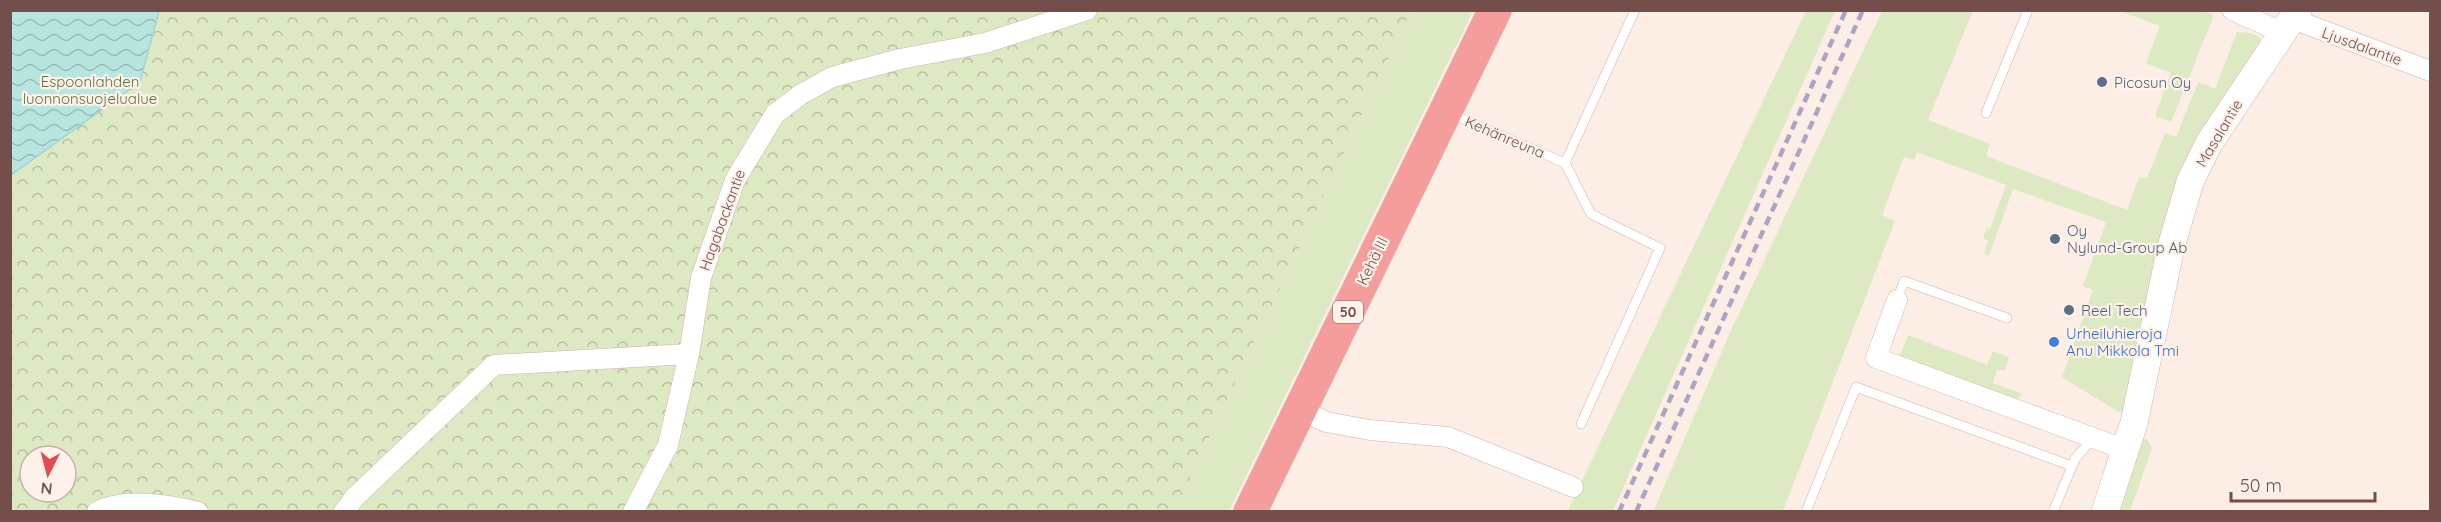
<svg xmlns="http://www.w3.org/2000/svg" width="2441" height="522" viewBox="0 0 2441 522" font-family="Quicksand,sans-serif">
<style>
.grass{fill:#dce9c3}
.forest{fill:url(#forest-crowns);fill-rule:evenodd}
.water{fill:url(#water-waves);stroke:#a0d6d1;stroke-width:1.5}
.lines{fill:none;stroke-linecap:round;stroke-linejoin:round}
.lane-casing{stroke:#cfb4ae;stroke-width:10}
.street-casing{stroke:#cfb4ae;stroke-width:21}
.secondary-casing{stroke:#d5b4ad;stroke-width:28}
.highway-casing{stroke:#d8cdcc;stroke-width:34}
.lane{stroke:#fff;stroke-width:9}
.street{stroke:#fff;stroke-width:20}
.secondary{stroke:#fff;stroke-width:27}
.highway{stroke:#f59d9d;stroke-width:33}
.rail{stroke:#ada3c5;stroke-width:4.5;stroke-dasharray:9 6;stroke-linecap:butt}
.service-dot{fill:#5c6f8a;stroke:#fff2eb;stroke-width:2}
.shop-dot{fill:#3f7fe0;stroke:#fff2eb;stroke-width:2}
.labels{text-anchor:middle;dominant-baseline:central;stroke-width:4.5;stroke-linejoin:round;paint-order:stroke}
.shield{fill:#fff2eb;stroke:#9e7f7a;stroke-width:1.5}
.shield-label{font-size:14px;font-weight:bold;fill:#744e4a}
.street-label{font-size:15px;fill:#744e4a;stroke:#fff2eb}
.park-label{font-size:15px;fill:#5d7440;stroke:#fff2eb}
.service-label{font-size:15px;fill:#4e5e75;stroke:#fff2eb;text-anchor:start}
.shop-label{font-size:15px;fill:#366cbe;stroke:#fff2eb;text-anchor:start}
</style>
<defs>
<pattern id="forest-crowns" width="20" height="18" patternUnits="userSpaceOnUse" patternTransform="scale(1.5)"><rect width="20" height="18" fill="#dce9c3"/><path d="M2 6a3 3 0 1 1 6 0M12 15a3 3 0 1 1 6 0" fill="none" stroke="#b7bfa0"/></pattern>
<pattern id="water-waves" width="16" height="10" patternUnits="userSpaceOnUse" patternTransform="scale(1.5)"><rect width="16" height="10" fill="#b9e5e0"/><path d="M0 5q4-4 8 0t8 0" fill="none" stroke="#9bbcb8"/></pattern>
</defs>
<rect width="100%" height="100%" fill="#fcede5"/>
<!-- grass -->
<path class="grass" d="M2163,10L2202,11L2214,15L2171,122L2155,116L2171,73L2146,63L2160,26L2120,11Z
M1411,11H1473L1229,511L1174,512Z
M1806,11H1835L1613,511L1567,512Z
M1882,11H1973L1928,120L1990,144L1986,156L2127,210L2139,177L2147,178L2165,133L2176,137L2198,82L2215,89L2237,32L2250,33L2260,37V47L2195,144L2125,412L2117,411L2062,377L2093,290L2083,286L2106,222L2013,189L1989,256L1984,254L1988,240L1983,238L1987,228L1990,229L2006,185L1917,152L1914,160L1904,157L1882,215L1895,221L1783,511L1653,512L1728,337Z
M1908,335L1987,365L1993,351L2009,357L2005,370H1997L1993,383L2023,394L2017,399L2005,398L1899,358Z
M2141,438L2147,439L2152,448L2130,511L2117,512Z"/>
<!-- forest -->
<path class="forest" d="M10,11H1411L1174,512L11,511ZM30,456H66V492H30Z"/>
<!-- water -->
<path class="water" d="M11,10L159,11L140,82L11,175Z"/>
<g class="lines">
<defs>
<path id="lane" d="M1449,113L1565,163
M1986,113L2028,10
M1565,163L1591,214L1660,248L1581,424
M1565,163L1635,10
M1897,300L1904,281L2007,318
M1806,512L1856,387L2072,466
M2053,512L2075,459L2093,438"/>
<path id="street" d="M2232,10L2284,33
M2293,19L2430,71
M1897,300L1876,358L2126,450
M1300,409L1326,422L1370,430L1448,437L1573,487
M97,512C123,497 170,505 198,512
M344,512L355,497L494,365L689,354
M633,512L668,445L689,354L701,278L735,180L775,114L800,95L832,77L900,59L985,43L1087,10"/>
<path id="secondary" d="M2105,512L2134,423L2171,247L2190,182L2209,143L2298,10"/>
<path id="highway" d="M1250,512L1495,10"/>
</defs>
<!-- lane casing -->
<use href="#lane" class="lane-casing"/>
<!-- street casing -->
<use href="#street" class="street-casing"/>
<!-- secondary casing -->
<use href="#secondary" class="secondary-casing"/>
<!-- highway casing -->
<use href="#highway" class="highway-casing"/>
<!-- lane -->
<use href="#lane" class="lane"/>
<!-- street -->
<use href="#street" class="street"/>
<!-- secondary -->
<use href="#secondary" class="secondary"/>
<!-- highway -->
<use href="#highway" class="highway"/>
<!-- rail -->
<path class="rail" d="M1619,512L1846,10
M1636,512L1863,10"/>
</g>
<!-- markers -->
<g class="service-dot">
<circle cx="2102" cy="82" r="6"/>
<circle cx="2055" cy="239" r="6"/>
<circle cx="2069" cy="310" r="6"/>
</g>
<circle class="shop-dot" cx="2054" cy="342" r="6"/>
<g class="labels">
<!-- shield labels -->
<rect class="shield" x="1333" y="301" width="30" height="22" rx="4.5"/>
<g class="shield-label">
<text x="1348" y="312">50</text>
</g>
<!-- street labels -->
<g class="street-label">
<text transform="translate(2362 46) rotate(20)">Ljusdalantie</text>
<text transform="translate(2219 133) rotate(-59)">Masalantie</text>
<text transform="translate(1505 137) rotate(23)">Kehänreuna</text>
<text transform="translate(722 220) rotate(-70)">Hagabackantie</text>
<text transform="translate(1372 261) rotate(-64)">Kehä III</text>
</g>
<!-- park labels -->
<g class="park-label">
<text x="90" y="81">Espoonlahden<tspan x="90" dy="17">luonnonsuojelualue</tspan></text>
</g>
<!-- service labels -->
<g class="service-label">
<text x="2114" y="82">Picosun Oy</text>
<text x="2067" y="230">Oy<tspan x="2067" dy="17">Nylund-Group Ab</tspan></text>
<text x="2081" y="310">Reel Tech</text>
</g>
<!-- shop labels -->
<g class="shop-label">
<text x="2066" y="333">Urheiluhieroja<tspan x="2066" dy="17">Anu Mikkola Tmi</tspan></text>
</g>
</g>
<!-- border -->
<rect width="2441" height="522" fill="none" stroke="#744e4a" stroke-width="24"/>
<!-- north arrow -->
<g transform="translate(48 474) rotate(186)"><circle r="28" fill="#fff2eb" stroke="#c7b0ab" stroke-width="1.5"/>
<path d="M0-4.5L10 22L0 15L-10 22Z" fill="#e34c52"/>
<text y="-9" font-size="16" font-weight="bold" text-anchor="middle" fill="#744e4a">N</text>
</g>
<!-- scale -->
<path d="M2231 492v9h144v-9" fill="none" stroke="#744e4a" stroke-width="3"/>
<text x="2240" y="492" font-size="18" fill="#744e4a" stroke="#fff2eb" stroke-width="4.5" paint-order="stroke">50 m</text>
</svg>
